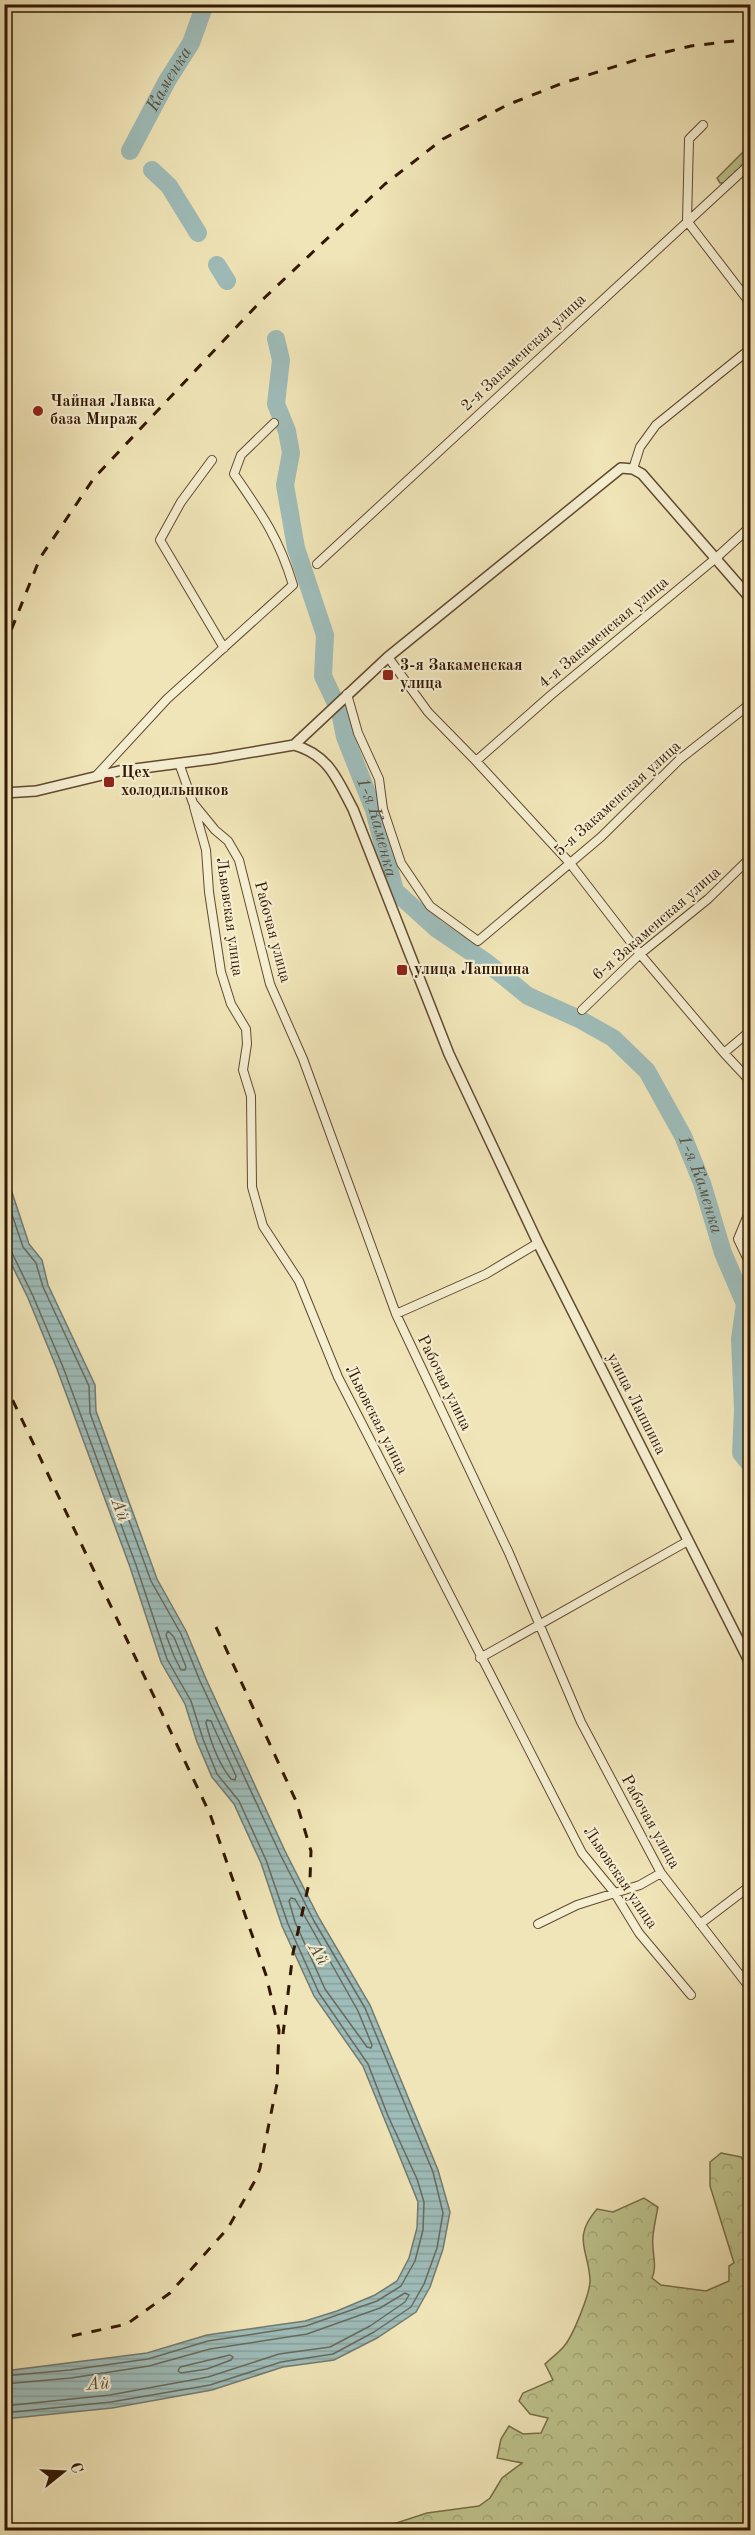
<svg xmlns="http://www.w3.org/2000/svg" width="755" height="2535" viewBox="0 0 755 2535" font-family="'Old Standard TT',serif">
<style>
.grass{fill:url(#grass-dots);stroke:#786d46;stroke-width:1.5}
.forest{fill:url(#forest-crowns);stroke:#786d46;stroke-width:1.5}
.water{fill:url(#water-rules);stroke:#737a6f;stroke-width:1.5}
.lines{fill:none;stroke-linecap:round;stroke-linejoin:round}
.shore{stroke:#686a5c;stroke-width:1.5}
.river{stroke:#9ebcb9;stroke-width:18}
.minor-casing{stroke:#624a2e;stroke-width:10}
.tertiary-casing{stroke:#624a2e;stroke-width:12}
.minor{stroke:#f5eed1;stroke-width:8}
.tertiary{stroke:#f5eed1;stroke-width:9}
.rail{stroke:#321700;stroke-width:3;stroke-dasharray:10 10;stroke-linecap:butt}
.poi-dot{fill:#8f2418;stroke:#f5eed1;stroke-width:2}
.labels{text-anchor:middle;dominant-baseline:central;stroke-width:4.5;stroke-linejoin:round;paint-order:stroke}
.street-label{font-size:16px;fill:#321700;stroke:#f5eed1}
.poi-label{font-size:16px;font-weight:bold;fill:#321700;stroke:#f5eed1;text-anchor:start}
.water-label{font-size:18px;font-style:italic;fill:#585141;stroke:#f5eed1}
</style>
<defs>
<pattern id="grass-dots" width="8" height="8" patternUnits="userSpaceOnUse" patternTransform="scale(1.5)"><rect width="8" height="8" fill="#bdc38c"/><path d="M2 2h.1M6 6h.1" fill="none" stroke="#a3a777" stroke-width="1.8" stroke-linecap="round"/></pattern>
<pattern id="forest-crowns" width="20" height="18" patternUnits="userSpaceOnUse" patternTransform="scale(1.5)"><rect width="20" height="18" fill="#bdc38c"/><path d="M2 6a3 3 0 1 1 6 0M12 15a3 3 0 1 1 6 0" fill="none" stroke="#a3a777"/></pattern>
<pattern id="water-rules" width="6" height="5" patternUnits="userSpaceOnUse" patternTransform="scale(1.5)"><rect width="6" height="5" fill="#9ebcb9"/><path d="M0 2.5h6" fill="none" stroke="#89a19d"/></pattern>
</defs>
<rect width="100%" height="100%" fill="#f0e5b8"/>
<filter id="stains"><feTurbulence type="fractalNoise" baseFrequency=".00333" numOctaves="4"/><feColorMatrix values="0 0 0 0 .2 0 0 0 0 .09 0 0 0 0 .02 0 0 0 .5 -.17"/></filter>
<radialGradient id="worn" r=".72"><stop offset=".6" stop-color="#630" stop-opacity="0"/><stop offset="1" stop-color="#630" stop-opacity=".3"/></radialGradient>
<!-- grass -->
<path class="grass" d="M750,145V159L724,183H720L717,178Z"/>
<!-- forest -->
<path class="forest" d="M721,2153L741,2157L750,2169V2530H375L427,2513L479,2506L490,2498L502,2478L522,2463L497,2458L501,2439L509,2426L523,2434L541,2433L548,2418L530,2414L519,2401L523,2393L553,2380L545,2364C551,2358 560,2352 565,2345C573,2335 591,2292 590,2279C588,2249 572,2238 597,2209L613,2212L644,2198L658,2207C656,2217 654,2226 653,2236C651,2250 658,2266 652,2278L661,2285L706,2291L729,2281V2266L734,2263L710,2186V2162Z"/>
<!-- water -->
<path class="water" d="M5,1171L29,1244L42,1260L48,1285L95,1385L96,1411L157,1579L186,1631L206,1679L285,1851L319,1918L370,2005L438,2170L450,2212L443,2249L430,2287L416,2312L377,2338L334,2360L283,2367L212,2390L112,2408L5,2419V2371L147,2353L207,2335L305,2321L337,2311L375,2295L397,2281L409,2258L417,2228L418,2202L363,2066L314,1996L282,1926L261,1863L234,1804L212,1777L197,1742L185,1704L161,1662L130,1567L57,1369L28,1298L5,1251Z"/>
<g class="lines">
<!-- shore -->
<path class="shore" d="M4,1191L23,1247L36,1263L43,1287L89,1386L90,1413L151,1581L181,1634L200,1681L280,1854L314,1921L365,2008L433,2172L443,2213L437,2248L424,2284L411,2307L374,2332L333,2354L281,2362L210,2385L111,2402L4,2413
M4,1250L12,1253L33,1296L63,1367L136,1565L167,1659L191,1701L203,1739L217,1774L239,1801L266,1860L288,1924L319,1993L368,2064L388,2116L417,2179L424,2202L423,2230L415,2261L401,2286L377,2301L306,2326L208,2341L148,2359L70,2370L4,2376
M168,1631L174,1637L186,1667L185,1670H181L174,1656L166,1635Z
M207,1720L211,1721L214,1728L236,1776L235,1780L231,1779C219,1764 211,1743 206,1723Z
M291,1898L295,1899L358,2011L372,2045L371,2048L367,2047L325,1989L295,1922L289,1901Z
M230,2355L233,2357L231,2360L207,2369L181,2373L178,2371L180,2367Z
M4,2384L71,2378L149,2366L210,2349L307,2334L380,2308L405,2293L409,2295L405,2302L370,2326L330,2347L279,2354L208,2377L110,2395L4,2406"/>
<!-- river -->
<g class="river">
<path id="s1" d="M130,151L167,81L191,43L205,4"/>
<path d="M152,170L169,186L198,233"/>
<path d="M217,265L227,281"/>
<path id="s2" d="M276,339L281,360L276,404L287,431L291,453L285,485L296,548L325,635L323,676L340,712L345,737L374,810L395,891L437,929L486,962L528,996L579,1019L613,1038L647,1071L683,1136L702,1183L723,1253L745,1304L740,1339L743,1410L741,1453L750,1464"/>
</g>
<defs>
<path id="minor" d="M703,125L689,139L687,221L750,303
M212,460L181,502L160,540L224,648
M633,469L640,447L656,425L750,349
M317,564L750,164
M388,657L428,712L476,761L569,862L640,954L724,1053L750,1081
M347,694L358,733L379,779L383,809L401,863L430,906L478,941L601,837L680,759L750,704
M476,761L551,695L716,558L750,527
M179,763L193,803L215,830L228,841L239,860L270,984L303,1059L396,1314L509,1553L581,1722L661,1873L750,1988
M96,776L167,699L293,585C279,538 261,513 234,474L241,455L274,423
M194,807L206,850L209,892L221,972L231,1004L246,1029L247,1044L243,1070L251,1096L252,1187L263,1226L299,1281L338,1377L582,1853L614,1892L639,1933L691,1995
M582,1010L640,954L708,899L750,858
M724,1053L750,1031
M750,1210L738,1239L750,1264
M396,1314L486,1274L538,1243
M480,1658L688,1541
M538,1924L577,1905L640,1885L661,1873
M700,1924L750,1886"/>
<path id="tertiary" d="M294,745C329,755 337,779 353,809L449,1054L538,1243L750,1663
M4,793L36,791L119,771L212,759L294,745L388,657L621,468L633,469L642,474L750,598"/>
</defs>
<!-- minor casing -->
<use href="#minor" class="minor-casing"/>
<!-- tertiary casing -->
<use href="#tertiary" class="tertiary-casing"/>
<!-- minor -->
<use href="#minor" class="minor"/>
<!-- tertiary -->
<use href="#tertiary" class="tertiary"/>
<!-- rail -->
<path class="rail" d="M724,8L750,10
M4,648L40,558L94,478L260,302L385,184L443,139L507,105L563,83L645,57L691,46L750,39
M4,1382L210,1814L266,1975L279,2030L277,2084L260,2168L256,2179L228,2228L170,2293L127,2324L67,2337
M216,1627L296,1801L311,1851L310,1879L293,1953L283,2034"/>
</g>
<!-- markers -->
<g class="poi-dot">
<circle cx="38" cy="411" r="6"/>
<rect x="382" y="669" width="12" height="12" rx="3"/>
<rect x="103" y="776" width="12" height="12" rx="3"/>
<rect x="396" y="964" width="12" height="12" rx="3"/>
</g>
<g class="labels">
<!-- street labels -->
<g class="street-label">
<text transform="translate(524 353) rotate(-43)">2-я Закаменская улица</text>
<text transform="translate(604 633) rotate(-40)">4-я Закаменская улица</text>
<text transform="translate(618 799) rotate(-42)">5-я Закаменская улица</text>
<text transform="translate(229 917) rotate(82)">Львовская улица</text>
<text transform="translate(657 924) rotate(-41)">6-я Закаменская улица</text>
<text transform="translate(272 932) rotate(75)">Рабочая улица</text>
<text transform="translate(444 1383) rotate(64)">Рабочая улица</text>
<text transform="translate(636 1404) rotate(63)">улица Лапшина</text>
<text transform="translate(376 1420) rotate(63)">Львовская улица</text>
<text transform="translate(650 1822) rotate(61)">Рабочая улица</text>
<text transform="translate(620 1878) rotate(56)">Львовская улица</text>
</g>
<!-- poi labels -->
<g class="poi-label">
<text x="50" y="402">Чайная Лавка<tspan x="50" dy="18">база Мираж</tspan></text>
<text x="400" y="666">3-я Закаменская<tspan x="400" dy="18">улица</tspan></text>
<text x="121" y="773">Цех<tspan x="121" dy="18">холодильников</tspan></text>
<text x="414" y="970">улица Лапшина</text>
</g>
<!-- water labels -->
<g class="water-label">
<text stroke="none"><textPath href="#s1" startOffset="82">Каменка</textPath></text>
<text stroke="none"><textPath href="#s2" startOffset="508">1-я Каменка</textPath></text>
<text stroke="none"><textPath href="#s2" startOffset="1012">1-я Каменка</textPath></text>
<text transform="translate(120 1510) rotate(70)">Ай</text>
<text transform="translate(318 1954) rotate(59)">Ай</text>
<text transform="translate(98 2384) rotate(-4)">Ай</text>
</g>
</g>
<!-- margin -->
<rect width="755" height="2535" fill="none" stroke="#f0e5b8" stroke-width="24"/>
<rect x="6" y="6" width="743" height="2523" fill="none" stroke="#321700" stroke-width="3"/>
<rect x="12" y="12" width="731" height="2511" fill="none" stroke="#321700" stroke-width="1.5"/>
<!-- north arrow -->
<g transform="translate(63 2472) rotate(72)" stroke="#f5eed1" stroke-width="4.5" paint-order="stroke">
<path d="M0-4.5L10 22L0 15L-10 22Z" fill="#321700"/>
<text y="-9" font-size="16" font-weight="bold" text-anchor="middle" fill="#321700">С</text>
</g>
<rect width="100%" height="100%" filter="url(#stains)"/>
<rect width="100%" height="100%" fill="url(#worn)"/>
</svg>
